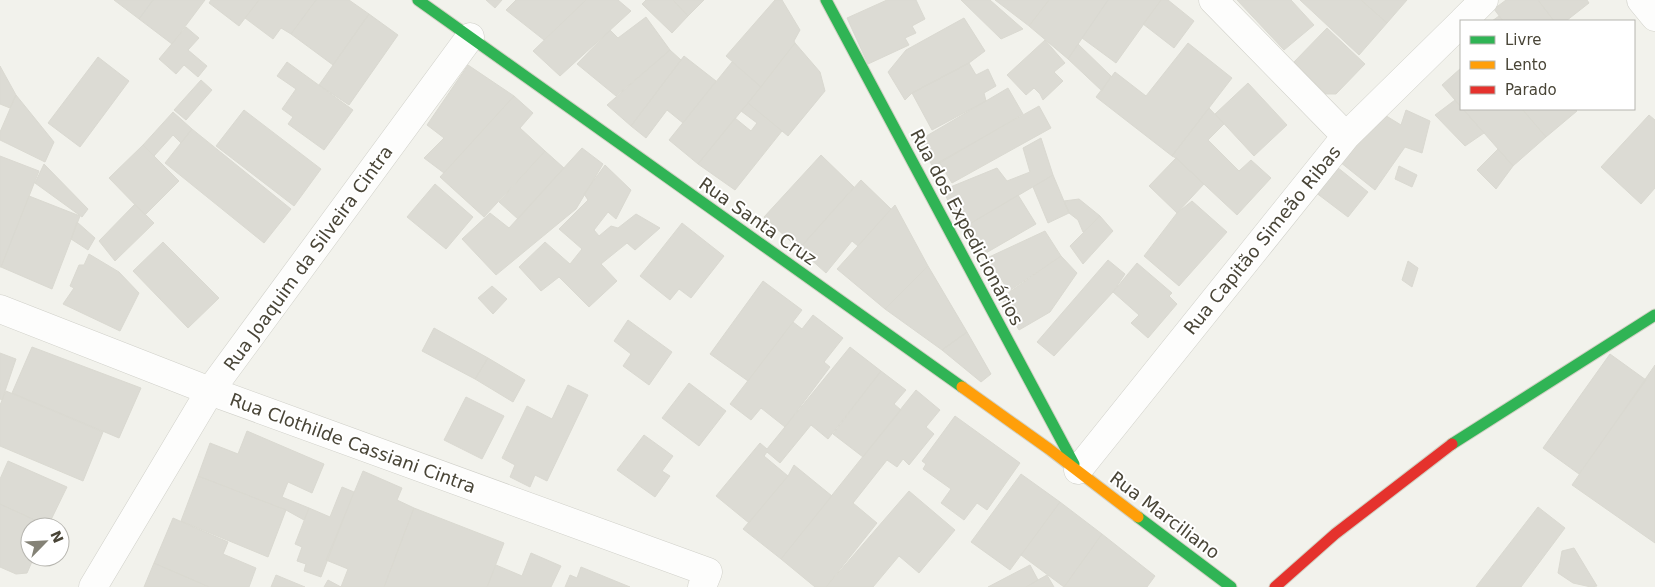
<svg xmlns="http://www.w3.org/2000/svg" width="1655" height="587" viewBox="0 0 1655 587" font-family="'DejaVu Sans',sans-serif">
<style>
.building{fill:#dcdbd4;stroke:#dad9d1}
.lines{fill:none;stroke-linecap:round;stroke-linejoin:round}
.street-casing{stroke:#d0d0c9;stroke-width:29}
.fast-casing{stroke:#d2d1c3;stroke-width:13}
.slow-casing{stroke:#d2d1c3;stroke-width:13}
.jam-casing{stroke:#d2d1c3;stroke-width:13}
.street{stroke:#fdfdfc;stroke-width:28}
.fast{stroke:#30b455;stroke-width:11}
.slow{stroke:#ff9f0a;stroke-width:11}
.jam{stroke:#e5322d;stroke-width:11}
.labels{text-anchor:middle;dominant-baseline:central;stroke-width:4;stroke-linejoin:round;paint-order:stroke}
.street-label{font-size:18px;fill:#494537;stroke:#fff}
</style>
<rect width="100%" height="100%" fill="#f2f2ec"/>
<!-- building -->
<path class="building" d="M114,0H153L139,19Z
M153,0H205L172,44L139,19Z
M211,0H259L239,26L209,3Z
M259,0H316L291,34L281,28L273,39L245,18Z
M316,0H349L369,14L333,65L291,34Z
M486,0H502L495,8Z
M516,0H586L544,40L506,10Z
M586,0H618L631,11L560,76L533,51Z
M646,0H673L688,16L672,33L642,4Z
M673,0H704L688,16Z
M775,0H782L800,30L794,41L795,43L761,87L726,56Z
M887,0H916L925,19L912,26L916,33L905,38L909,45L868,64L847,18Z
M961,0H990L1023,29L1001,39Z
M995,0H1049L1029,26Z
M1049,0H1108L1068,59L1029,26Z
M1108,0H1161L1116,63L1082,38Z
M1161,0H1168L1194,21L1174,48L1143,24Z
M1237,0H1291L1314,25L1284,50Z
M1300,0H1361L1387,23L1359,55Z
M1361,0H1407L1387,23Z
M1506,0H1538L1554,21H1503L1494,9Z
M1538,0H1587L1589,3L1566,21H1554Z
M369,14L398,35L349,105L319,85Z
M1499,16L1503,21H1492Z
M646,17L670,50L616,96L577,64L610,30L618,38Z
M964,18L985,51L969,63L912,93L905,100L888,72L906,50Z
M186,27L199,38L188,50L207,66L198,77L184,65L176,74L159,59Z
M1327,28L1365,64L1336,94H1326L1294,62Z
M1045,40L1065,63L1054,72L1063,81L1043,100L1040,94L1034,88L1026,95L1007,75Z
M795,43L820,72L825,91L788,136L748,103Z
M1188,43L1232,78L1172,156L1096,97L1115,72L1146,96Z
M1078,44L1111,76L1102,91L1068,59Z
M670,50L681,60L631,126L607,105Z
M684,56L716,81L683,123L667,110L646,138L631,126Z
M98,57L129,81L80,147L48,123Z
M287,62L353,110L324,150L288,124L293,117L282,109L296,89L277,76Z
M732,62L761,87L698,164L669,140Z
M969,63L976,75L988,69L996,86L984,93L986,101L932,130L912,93Z
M468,65L514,96L444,173L424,158L444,138L427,125Z
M0,66L16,95L10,108L0,104Z
M1461,68V107L1442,85Z
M201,80L212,90L186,120L174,110Z
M1248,83L1287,125L1254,156L1215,114Z
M1008,88L1023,114L933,167L918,141Z
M16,95L54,142L45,162L0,140V132Z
M514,96L533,113L520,128L545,151L484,217L440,177Z
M1455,100L1484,133L1465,146L1435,115Z
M748,103L782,131L735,190L698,164L735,118L751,131L757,123L741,111Z
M1039,106L1051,128L952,183L939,162Z
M1209,108L1224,124L1208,140L1239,171L1251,160L1271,178L1237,215L1176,158L1172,156Z
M1375,109L1401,125L1406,110L1430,121L1422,153L1405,147L1375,190L1335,158Z
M1463,109H1522L1546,137L1513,166Z
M1522,109H1574L1577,111L1546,137Z
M244,110L321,169L294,206L216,146Z
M173,112L192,129L181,143L173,135L154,156L143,145Z
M1649,115L1655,120V188L1641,204L1601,167Z
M192,129L291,209L264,243L165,163Z
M1041,138L1053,175L961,229L943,190L997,168L1007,181L1030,172L1023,148Z
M143,145L179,181L145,215L109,178Z
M582,148L603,164L576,209L496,275L462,239L490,213L509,228Z
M1498,149L1513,166L1496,189L1477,170Z
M545,151L564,168L518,219L499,202Z
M821,155L854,187L799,249L764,217Z
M0,156L39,171L1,267H0Z
M1176,158L1204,184L1177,213L1149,186Z
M1332,163L1368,192L1348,217L1311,189Z
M44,164L88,209L82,217L35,183Z
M605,165L631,190L616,219L608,212L594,230L599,236L611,226L618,228L636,214L660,228L635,250L627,243L601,264L617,281L589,307L559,277L541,291L519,267L545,242L570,264L582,249L559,229L588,200L584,194Z
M1399,166L1417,175L1412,187L1395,179Z
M1053,175L1069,213L1048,223L1033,187Z
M861,180L891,209L858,246L852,241L826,273L799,249Z
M435,184L473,217L446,249L407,217Z
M1018,195L1036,224L979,257L961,229Z
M29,196L80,216L52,289L1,267Z
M1079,199L1100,216L1083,232L1078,220L1069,213L1064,201Z
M1192,201L1227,232L1179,286L1144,256L1177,213Z
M135,204L154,223L115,261L99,241Z
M895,205L928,266L885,309L837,269Z
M1100,216L1113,231L1083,264L1070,246Z
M77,222L95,238L88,250L71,239Z
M682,223L724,256L691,298L679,289L670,300L640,276Z
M1045,231L1061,256L1009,291L987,258Z
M163,242L219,298L188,328L133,271Z
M89,254L119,272L139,293L120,331L63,304L74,288L70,286L79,265H84Z
M1061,256L1077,273L1050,312L1019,330L1001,298Z
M1108,260L1125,274L1113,292L1054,356L1037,342Z
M1408,261L1418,268L1412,287L1402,280Z
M1137,263L1172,293L1169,296L1177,304L1148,338L1131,323L1139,315L1113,292Z
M928,266L967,332L942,350L885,309Z
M763,281L802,310L748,381L710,354Z
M492,286L507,299L493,314L478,298Z
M813,315L843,338L824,362L830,367L785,427L761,408L751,420L730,404L793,322L802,329Z
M628,320L672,352L649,385L623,366L631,354L614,341Z
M434,328L488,358L475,379L422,351Z
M967,332L991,374L981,382L942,350Z
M32,347L141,388L119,438L12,393Z
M850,347L881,371L828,439L811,425L780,463L767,452L764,456L788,476L749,523L716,496L760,443L767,449Z
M0,353L16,359L2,400L0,399Z
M1610,354L1646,380L1579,474L1543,448Z
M488,358L525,380L513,402L475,379Z
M1655,365V543L1572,485Z
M881,371L906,390L894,404L901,410L863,457L833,434Z
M689,383L726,411L699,446L662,418Z
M568,385L588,395L547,481L535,475L530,487L510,477L515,465L502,458L527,406L552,419Z
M916,390L940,410L926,427L934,434L909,465L903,459L897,467L887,460L853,503L877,523L826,587H815L781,559Z
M6,391L103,432L83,481L0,446V405Z
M466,397L504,416L482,459L444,440Z
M955,416L1020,463L987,510L977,503L964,520L941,503L951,489L923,469L926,464L922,461Z
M247,431L324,464L312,493L288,482L282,497L309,508L304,520L286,510L198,476L210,443L238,454Z
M644,435L673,456L662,471L670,476L655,497L617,470Z
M8,461L67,487L48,526L0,504V479Z
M794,465L832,496L781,559L743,529L788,476Z
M363,471L402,488L397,500L414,508L384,587H341L348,569L326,560Z
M1021,474L1060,502L1010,570L971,542Z
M198,476L286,510L268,557L181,521Z
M342,487L354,492L321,577L304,571L306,564L297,561L302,547L295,544L309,508L330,517Z
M909,491L955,530L919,573L899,556L873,587H826Z
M1060,502L1102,534L1064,587L1021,555Z
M0,504L48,526L30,527V557H34L27,573L16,574L0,567Z
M1538,507L1565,528L1521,587H1476Z
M414,508L504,543L487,587H384Z
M173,518L228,542L223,554L256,568L249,587H209L154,563Z
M1102,534L1155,576L1147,587H1064Z
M1574,548L1597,586L1591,587L1573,583L1558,573L1562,551Z
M531,553L561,566L551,587H487L496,565L522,576Z
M154,563L209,587H144Z
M1030,565L1038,580L1026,587H988Z
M581,567L630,587H565L570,575L577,578Z
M276,575L305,587H271Z
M1047,575L1054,587H1026L1038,580Z
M328,580L341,587H324Z"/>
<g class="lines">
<defs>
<path id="street" d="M1213,0L1346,136
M1641,0L1655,17
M1463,21L1484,0
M0,309L210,391L708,572L702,587
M1078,470L1346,136L1461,23
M93,587L210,391L470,37"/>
<path id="fast" d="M418,0L962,387
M826,0L1074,464
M1452,444L1655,315
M1138,517L1231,587"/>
<path id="slow" d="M962,387L1049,449L1138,517"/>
<path id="jam" d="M1275,587L1335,534L1452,444"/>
</defs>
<!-- street casing -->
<use href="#street" class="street-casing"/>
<!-- fast casing -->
<use href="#fast" class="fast-casing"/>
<!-- slow casing -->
<use href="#slow" class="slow-casing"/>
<!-- jam casing -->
<use href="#jam" class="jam-casing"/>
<!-- street -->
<use href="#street" class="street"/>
<!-- fast -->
<use href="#fast" class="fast"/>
<!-- slow -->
<use href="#slow" class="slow"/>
<!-- jam -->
<use href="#jam" class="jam"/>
</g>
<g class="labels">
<!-- street labels -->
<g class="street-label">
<text transform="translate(758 221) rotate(35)">Rua Santa Cruz</text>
<text transform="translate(967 227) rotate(62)">Rua dos Expedicionários</text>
<text transform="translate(1262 240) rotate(-51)">Rua Capitão Simeão Ribas</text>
<text transform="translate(308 258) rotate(-54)">Rua Joaquim da Silveira Cintra</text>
<text transform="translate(353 443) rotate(20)">Rua Clothilde Cassiani Cintra</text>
<text transform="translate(1165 515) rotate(37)">Rua Marciliano</text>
</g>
</g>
<!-- legend -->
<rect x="1460" y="20" width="175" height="90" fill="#ffffff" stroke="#b6b5af"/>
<rect x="1470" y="36" width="25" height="8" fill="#30b455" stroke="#b6b5af"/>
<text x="1505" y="45" font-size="15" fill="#494537">Livre</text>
<rect x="1470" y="61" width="25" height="8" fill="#ff9f0a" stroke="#b6b5af"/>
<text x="1505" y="70" font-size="15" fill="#494537">Lento</text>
<rect x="1470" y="86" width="25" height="8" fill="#e5322d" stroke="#b6b5af"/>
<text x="1505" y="95" font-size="15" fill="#494537">Parado</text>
<!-- north arrow -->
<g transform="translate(45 542) rotate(66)"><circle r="24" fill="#ffffff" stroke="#b6b5af"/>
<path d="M0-4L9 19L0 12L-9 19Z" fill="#848276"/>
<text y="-8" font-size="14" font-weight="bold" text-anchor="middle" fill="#494537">N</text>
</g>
</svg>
